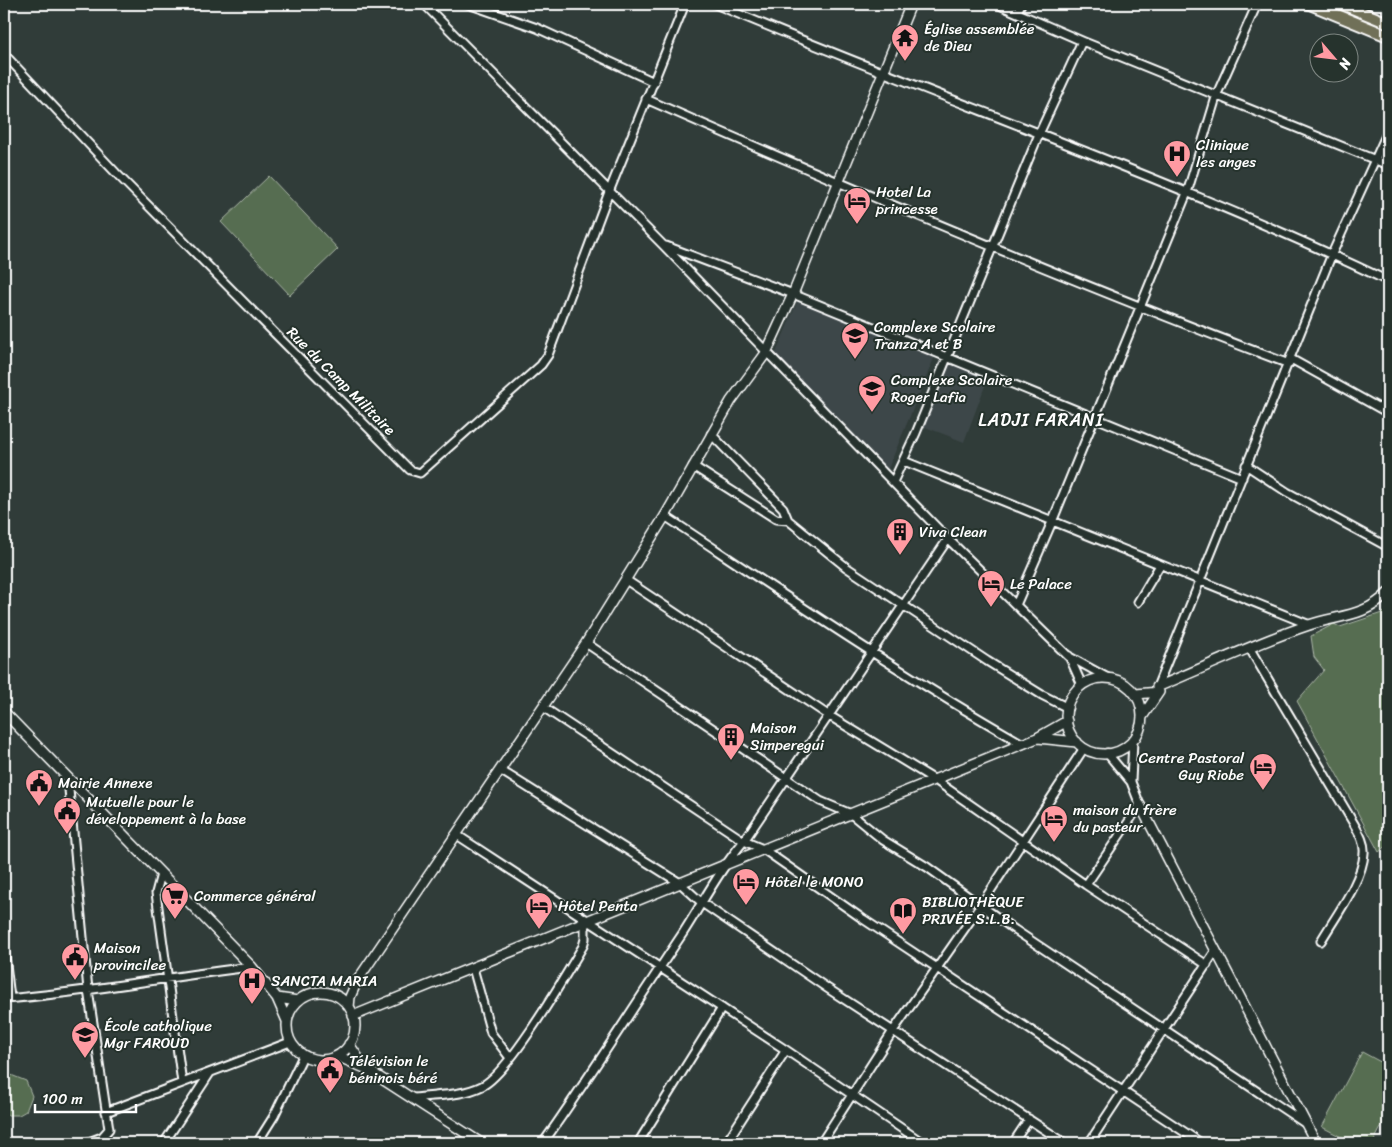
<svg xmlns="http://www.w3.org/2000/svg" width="1392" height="1147" viewBox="0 0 1392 1147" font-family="Sriracha,sans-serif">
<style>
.built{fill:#3c4648}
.green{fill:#576d51;stroke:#abb6a8}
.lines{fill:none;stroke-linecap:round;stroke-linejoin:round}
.minor-casing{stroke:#fff;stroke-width:11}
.tertiary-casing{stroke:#fff;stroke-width:12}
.primary-casing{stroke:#fff;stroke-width:14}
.minor{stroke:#26332d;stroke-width:7}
.tertiary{stroke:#26332d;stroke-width:9}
.primary{stroke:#706f59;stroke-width:10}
.labels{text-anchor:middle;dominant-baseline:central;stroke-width:4;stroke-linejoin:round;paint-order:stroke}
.poi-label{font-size:15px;fill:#fff;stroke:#26332d;text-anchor:start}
.street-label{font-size:15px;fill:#fff;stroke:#26332d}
.quarter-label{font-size:18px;letter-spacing:1px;fill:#fff;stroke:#26332d}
</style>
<rect width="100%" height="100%" fill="#303c39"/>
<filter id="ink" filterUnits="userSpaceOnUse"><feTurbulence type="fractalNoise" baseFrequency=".02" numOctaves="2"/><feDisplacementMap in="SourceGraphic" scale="10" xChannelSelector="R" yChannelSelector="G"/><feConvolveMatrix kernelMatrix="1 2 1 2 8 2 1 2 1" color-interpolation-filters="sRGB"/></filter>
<g filter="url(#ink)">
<!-- built -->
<path class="built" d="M798,300L935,356L888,469L775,355Z
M944,362L988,378L964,442L920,425Z"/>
<!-- green -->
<path class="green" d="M269,176L338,249L290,295L221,222Z
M1388,611V845L1379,852L1297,701L1324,670L1314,657L1311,636L1334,624L1340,627Z
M1362,1052L1388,1066V1114L1373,1143H1353L1322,1127Z
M11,1075L26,1081L32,1096L26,1111L19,1115H4V1076Z"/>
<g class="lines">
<defs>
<path id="minor" d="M424,4L663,245L948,539L1068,656L1108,678
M468,4L537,28L654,82
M715,4C938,99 1169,176 1388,281
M997,4L1082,41L1388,165
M1017,12L1021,4
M4,54L116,173L410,470L420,473L541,365L548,355L609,192L685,4
M646,99C858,192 1071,282 1289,364
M666,246L793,294L1242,478
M1291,359L1388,413
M711,434L783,508L788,520L846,567L987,661L1042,695L1068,708
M904,461L1310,625
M1246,465L1287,492L1388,547
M693,466L776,519L788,520
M893,482L916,433L1039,134L1082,41
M665,516C783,594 900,674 1023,744
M626,580L828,715L935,780L1086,885L1207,965
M1138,602L1160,565
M1016,605L1052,522L1187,193L1217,94L1257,4
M586,643L820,801L851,814L883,840L927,867L1015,930L1306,1124
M1250,649L1354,824C1359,833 1365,843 1364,853C1363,880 1335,917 1321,941
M1069,656L1082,685
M1157,687L1332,254L1388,131
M543,707L744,841L763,849L863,919L1201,1143
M500,770L680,883L702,903L827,988L1065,1143
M68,779L88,990L109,1129L102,1137V1143
M1131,781L1133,741
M457,835L786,1050L923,1143
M161,874L156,893L182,1083
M1086,885L1140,805L1131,782L1107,753
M4,947L10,998
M473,968L491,1033L510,1058
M4,999C87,993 169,976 252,967
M414,1098C436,1095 462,1096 482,1086C510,1072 565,976 583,946L585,939V922
M106,1112L290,1042
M86,1143L102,1137
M164,1143L210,1073
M257,1143L274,1116L303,1056
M543,1143C592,1074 636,1003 683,933C703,902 720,869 744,841L948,539
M638,1143L722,1008
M726,1143L786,1050
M821,1143L893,1031L981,905L1084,748
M1013,1143L1029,1119
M1089,1143L1216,950"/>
<path id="tertiary" d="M1066 716a38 38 0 1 1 76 0a38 38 0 1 1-76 0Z
M1136,694L1159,692
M4,712L252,967L277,998L287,1021
M1142,717L1159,692L1157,687C1208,666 1258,642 1309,625C1339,615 1365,617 1388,593
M1038,738L1077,742
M1140,805L1316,1143
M287 1026a34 34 0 1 1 68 0a34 34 0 1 1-68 0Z
M277,998L298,1001
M349,1007L350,997L357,981L586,643L665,516L731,401L766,353L793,294L911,4
M353,1016L1037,738L1067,721
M337,1056L365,1068L349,1044
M365,1068L481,1143"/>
<path id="primary" d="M1310,4L1388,36
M1342,4L1388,23"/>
</defs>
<!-- minor casing -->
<use href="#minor" class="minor-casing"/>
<!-- tertiary casing -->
<use href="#tertiary" class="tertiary-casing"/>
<!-- primary casing -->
<use href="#primary" class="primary-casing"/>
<!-- minor -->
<use href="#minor" class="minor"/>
<!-- tertiary -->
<use href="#tertiary" class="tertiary"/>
<!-- primary -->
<use href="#primary" class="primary"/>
</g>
</g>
<!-- icons -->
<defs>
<symbol id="temple-pin" viewBox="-11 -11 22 30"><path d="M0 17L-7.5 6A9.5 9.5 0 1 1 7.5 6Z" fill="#ff9aa2" stroke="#26332d"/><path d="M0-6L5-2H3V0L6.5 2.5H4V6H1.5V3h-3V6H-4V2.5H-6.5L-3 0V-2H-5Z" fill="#111"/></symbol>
<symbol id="hospital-pin" viewBox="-11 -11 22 30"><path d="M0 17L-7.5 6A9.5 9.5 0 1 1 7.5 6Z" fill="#ff9aa2" stroke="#26332d"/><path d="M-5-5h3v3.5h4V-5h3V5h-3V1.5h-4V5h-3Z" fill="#111"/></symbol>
<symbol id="hotel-pin" viewBox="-11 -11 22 30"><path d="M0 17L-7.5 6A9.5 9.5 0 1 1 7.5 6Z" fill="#ff9aa2" stroke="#26332d"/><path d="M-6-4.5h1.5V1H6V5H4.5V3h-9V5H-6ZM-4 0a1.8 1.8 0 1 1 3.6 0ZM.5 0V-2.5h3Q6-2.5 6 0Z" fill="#111"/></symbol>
<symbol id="school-pin" viewBox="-11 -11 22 30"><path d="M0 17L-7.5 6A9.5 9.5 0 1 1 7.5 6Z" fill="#ff9aa2" stroke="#26332d"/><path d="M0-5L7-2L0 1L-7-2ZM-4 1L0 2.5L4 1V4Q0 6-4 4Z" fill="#111"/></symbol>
<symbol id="building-pin" viewBox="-11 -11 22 30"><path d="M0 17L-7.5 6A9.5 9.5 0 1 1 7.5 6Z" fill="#ff9aa2" stroke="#26332d"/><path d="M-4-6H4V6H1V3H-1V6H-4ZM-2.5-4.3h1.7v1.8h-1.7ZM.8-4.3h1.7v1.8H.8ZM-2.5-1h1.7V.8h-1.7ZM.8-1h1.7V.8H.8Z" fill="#111"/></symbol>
<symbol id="civic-pin" viewBox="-11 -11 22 30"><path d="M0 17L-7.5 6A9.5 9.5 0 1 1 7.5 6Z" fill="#ff9aa2" stroke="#26332d"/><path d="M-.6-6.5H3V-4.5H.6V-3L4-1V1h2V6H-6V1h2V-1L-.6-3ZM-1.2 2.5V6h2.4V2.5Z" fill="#111"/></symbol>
<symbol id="supermarket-pin" viewBox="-11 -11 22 30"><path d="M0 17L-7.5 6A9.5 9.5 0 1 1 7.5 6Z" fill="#ff9aa2" stroke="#26332d"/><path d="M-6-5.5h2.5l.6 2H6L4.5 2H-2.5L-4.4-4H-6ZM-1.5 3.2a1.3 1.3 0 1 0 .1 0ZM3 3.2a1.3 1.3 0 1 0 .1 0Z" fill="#111"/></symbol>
<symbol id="library-pin" viewBox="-11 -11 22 30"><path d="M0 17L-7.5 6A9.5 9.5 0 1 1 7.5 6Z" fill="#ff9aa2" stroke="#26332d"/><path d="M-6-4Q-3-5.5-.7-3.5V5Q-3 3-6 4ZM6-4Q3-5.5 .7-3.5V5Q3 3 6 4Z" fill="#111"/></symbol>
</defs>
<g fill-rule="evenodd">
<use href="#temple-pin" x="889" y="22" width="32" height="43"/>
<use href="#hospital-pin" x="1161" y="138" width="32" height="43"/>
<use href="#hotel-pin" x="841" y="185" width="32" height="43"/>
<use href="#school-pin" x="839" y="320" width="32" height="43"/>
<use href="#school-pin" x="856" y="373" width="32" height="43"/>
<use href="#building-pin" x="884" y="516" width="32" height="43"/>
<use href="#hotel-pin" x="975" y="568" width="32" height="43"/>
<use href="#building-pin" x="715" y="721" width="32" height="43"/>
<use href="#hotel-pin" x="1247" y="751" width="32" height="43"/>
<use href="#civic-pin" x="23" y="767" width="32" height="43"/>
<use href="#civic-pin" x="51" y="795" width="32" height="43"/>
<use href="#hotel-pin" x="1038" y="803" width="32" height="43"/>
<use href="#hotel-pin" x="730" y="866" width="32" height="43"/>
<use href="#supermarket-pin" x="159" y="880" width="32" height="43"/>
<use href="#hotel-pin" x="523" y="890" width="32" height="43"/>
<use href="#library-pin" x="887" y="895" width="32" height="43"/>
<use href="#civic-pin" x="59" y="941" width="32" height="43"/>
<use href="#hospital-pin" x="236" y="965" width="32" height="43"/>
<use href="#school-pin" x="69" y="1019" width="32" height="43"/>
<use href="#civic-pin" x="314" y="1054" width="32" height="43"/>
</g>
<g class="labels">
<!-- poi labels -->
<g class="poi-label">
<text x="924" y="29">Église assemblée<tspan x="924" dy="17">de Dieu</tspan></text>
<text x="1196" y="145">Clinique<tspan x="1196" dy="17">les anges</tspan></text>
<text x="876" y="192">Hotel La<tspan x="876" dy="17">princesse</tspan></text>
<text x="874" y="327">Complexe Scolaire<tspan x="874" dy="17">Tranza A et B</tspan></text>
<text x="891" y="380">Complexe Scolaire<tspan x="891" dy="17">Roger Lafia</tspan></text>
<text x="919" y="532">Viva Clean</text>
<text x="1010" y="584">Le Palace</text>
<text x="750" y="728">Maison<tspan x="750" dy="17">Simperegui</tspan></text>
<text x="1244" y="758" text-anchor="end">Centre Pastoral<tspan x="1244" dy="17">Guy Riobe</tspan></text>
<text x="58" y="783">Mairie Annexe</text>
<text x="86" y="802">Mutuelle pour le<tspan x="86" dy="17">développement à la base</tspan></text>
<text x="1073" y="810">maison du frère<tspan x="1073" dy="17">du pasteur</tspan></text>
<text x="765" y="882">Hôtel le MONO</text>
<text x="194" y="896">Commerce général</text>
<text x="922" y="902">BIBLIOTHÈQUE<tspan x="922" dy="17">PRIVÉE S.L.B.</tspan></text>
<text x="558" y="906">Hôtel Penta</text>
<text x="94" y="948">Maison<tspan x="94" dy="17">provincilee</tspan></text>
<text x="271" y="981">SANCTA MARIA</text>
<text x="104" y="1026">École catholique<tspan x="104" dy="17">Mgr FAROUD</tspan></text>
<text x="349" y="1061">Télévision le<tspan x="349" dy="17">béninois béré</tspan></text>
</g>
<!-- street labels -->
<g class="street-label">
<text transform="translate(341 381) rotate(45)">Rue du Camp Militaire</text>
</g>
<!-- quarter labels -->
<g class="quarter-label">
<text x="1041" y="420">LADJI FARANI</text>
</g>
</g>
<!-- margin -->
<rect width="1392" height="1147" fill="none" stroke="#26332d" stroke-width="20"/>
<rect x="10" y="10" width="1372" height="1127" fill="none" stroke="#fff" stroke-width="2" filter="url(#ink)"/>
<!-- north arrow -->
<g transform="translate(1334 58) rotate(118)"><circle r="24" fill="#26332d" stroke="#7d8581"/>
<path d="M0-4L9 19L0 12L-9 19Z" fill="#ff9aa2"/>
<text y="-8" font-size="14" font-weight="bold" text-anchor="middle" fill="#ffffff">N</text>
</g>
<!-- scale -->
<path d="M35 1104v8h101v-8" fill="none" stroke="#ffffff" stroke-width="2.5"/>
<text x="42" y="1104" font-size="15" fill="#ffffff" stroke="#26332d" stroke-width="4" paint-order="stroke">100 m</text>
</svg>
